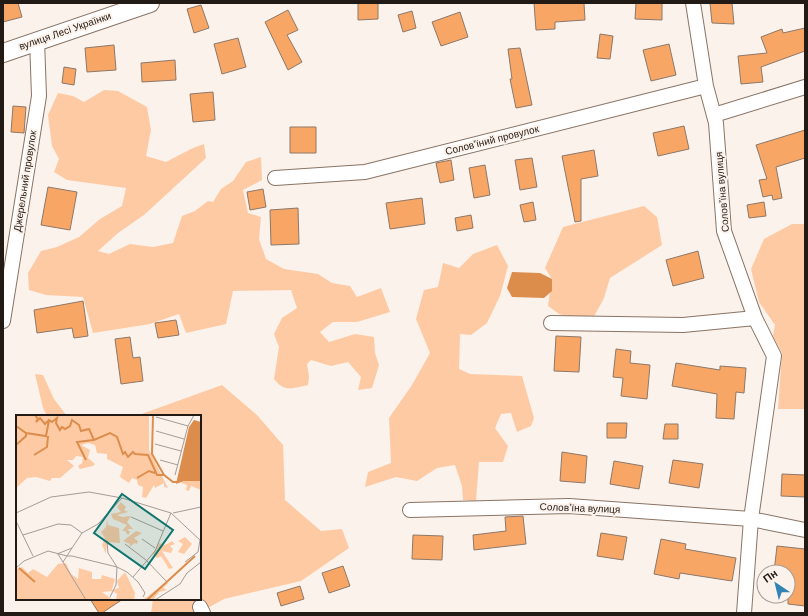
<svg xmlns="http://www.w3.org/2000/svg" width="808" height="616" viewBox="0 0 808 616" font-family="'DM Sans',sans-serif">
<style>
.green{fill:#fecaa4}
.water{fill:#dc8d4c}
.building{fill:#f8a666;stroke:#8d7869}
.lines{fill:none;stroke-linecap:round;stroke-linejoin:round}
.minor-casing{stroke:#897465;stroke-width:16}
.tertiary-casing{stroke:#897465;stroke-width:20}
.minor{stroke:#fff;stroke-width:14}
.tertiary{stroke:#fff;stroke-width:18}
.labels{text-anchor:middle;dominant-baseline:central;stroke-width:4;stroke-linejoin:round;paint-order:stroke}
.street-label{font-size:10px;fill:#221a14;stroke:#fbf2eb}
.inset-river{fill:none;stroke:#dc8d4c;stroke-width:2}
.inset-road{fill:none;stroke:#a49c95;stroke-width:1}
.view{fill:#0f766e;fill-opacity:0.15;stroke:#0f766e;stroke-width:2}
.inset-edge{fill:none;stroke:#221a14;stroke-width:2}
</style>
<rect width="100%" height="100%" fill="#fbf2eb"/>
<!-- green -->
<path class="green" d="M104,90L118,91L147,107L151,130L146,156L166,162L193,148L204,144L206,158L144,215L118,233L98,251L109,254L130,244L153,247L173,243L182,216L195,211L208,201L213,202L221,189L233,181L246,162L261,157L262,180L243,190L248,213L261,217L259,239L266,259L284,269L318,274L332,283L350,286L357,297L381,288L390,312L357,322H333L320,332L329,342L355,334L374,337L375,353L379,365L372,388L358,390L361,377L348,362L331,366L311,360L307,364L309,376L308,385C293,388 285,393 274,379L279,347L274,334L282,318L297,308L291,290L233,291L226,324L186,333L179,314L150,324L93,333L83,297L46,295L29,290L28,273L41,251L57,247L79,237L100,219L122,206L126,188L67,180L54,172L59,159L52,146L48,115L58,93L73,96L84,102Z
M644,206L657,217L662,245L610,278L604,298L591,322L559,314L548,306L552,279L545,268L563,227Z
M792,224H805V409H778L782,353L773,336L775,325L759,302L751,269L764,239Z
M497,245L508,266L500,296L487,323L471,335L460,334L459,369L470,374L522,376L534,418L531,426L517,432L511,413L501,414L495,428L508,446L503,462H479L476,501L463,500L462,486L455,465L437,468L417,481L396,477L365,487L368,472L391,463L389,418L412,385L430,353L416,319L424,290L438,287L443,263L459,268L473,254Z
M35,374L43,375L54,399L67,416H47L43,408Z
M222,385L257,415L283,445L285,500L321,531L342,529L349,548L301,581L224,599L204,610L205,613H151L153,599H200V416H136Z"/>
<!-- water -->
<path class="water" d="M512,272L540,273L552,279V291L544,298L512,297L507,288Z"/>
<!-- building -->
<path class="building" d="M3,3H18L22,17L3,22Z
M358,3H378V19L358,20Z
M534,3H584L585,20L555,22V29L536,30Z
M636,3H662V20L635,19Z
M710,3H732L734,24L712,23Z
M201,5L209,28L194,33L187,9Z
M288,10L298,30L287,35L302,62L288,70L265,22Z
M412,11L416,28L403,32L398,15Z
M460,12L468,37L441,46L432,22Z
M805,28V51L761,67L763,82L741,84L738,56L767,53L761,37L782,29L783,33Z
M600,34L613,36L610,59L597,58Z
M238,38L246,67L222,74L214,44Z
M669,44L676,75L651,81L643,50Z
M114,45L116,70L87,72L85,48Z
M520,48L532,105L516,108L510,79H512L508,49Z
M175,60L176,80L142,82L141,63Z
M64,67L76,69L74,85L62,83Z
M213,92L215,120L193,122L190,94Z
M13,106L26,107L24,133L11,132Z
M684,126L689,149L658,156L653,133Z
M290,127H316V153H290Z
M805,130V158L776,167L782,198L773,200L772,195L763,197L759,180L767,179L756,145Z
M594,150L598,176L581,179V221L575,222L562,156Z
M532,158L537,187L520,190L515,160Z
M451,160L454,180L440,183L436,163Z
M485,165L490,195L474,198L469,168Z
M48,187L77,192L70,230L41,225Z
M263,189L266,207L250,210L247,192Z
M422,198L425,224L390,229L386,203Z
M533,202L536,220L524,222L520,205Z
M764,202L766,216L749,218L747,205Z
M298,208L299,244L271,245L270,210Z
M471,215L473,228L457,231L455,218Z
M698,251L704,278L673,286L666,260Z
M83,301L88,336L74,338L72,328L37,333L34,310Z
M176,320L179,335L158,338L155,323Z
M556,336L581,337L579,372L554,371Z
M130,337L133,358L140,357L143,381L121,384L115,339Z
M616,349L631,351L630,363L650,365L647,399L621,396L623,378L613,377Z
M676,363L720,370V366L746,368L744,393L736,392L734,419L716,418L717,394L672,386Z
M607,423H627L626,438H607Z
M665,424H678V439H663Z
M562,452L587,456L585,483L560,481Z
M673,460L703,464L699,488L669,483Z
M614,461L643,466L639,489L610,484Z
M782,474L805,475V497L781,496Z
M523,516L526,544L474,550L473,535L506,531L505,517Z
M601,533L627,537L623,560L597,556Z
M413,535L443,536L442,560L412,559Z
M661,539L686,544L685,549L736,558L732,581L680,573L679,579L654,574Z
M777,546L805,549V606L788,604V572H774Z
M343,566L350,586L329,593L322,573Z
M300,586L304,599L281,606L277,593Z
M90,599H123L102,613H99Z"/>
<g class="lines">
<defs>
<path id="minor" d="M693,3L706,86L716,123L724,231L755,318L774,356L751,519L744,613
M714,115L805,87
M275,178L365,172L706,86
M3,321L39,96L37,40
M551,323L683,325L755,318
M410,510L569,506L751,519L805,530
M200,607L203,613"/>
<path id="tertiary" d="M3,53L150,3"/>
</defs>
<!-- minor casing -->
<use href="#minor" class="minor-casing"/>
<!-- tertiary casing -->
<use href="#tertiary" class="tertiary-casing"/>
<!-- minor -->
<use href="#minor" class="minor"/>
<!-- tertiary -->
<use href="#tertiary" class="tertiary"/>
</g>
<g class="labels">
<!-- street labels -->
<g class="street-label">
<text transform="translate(65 31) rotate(-19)">вулиця Лесі Українки</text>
<text transform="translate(492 140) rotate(-14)">Соловʼїний провулок</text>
<text transform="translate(25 181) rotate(-81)">Джерельний провулок</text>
<text transform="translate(722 192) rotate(-95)">Соловʼїна вулиця</text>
<text transform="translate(580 508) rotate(2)">Соловʼїна вулиця</text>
</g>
</g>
<!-- overview -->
<g transform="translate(16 415)">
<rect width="185" height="185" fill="#fbf2eb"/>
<path d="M0,0H133V35L152,73L148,72V68L139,73L138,70L130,83L126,82L127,72L122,70L121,65L116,63L113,68L104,62L107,52L91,44V39L81,38L79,30L72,28L65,30L74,35L72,43L79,49L77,51L64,54L62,51L66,48L67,42L60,41L57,45H51L58,51L44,63H36L34,66L20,62L11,63L0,73ZM168,66H185V75L175,71L173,76L170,75L171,70L165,68ZM105,87L110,92L108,95L112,97L101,100L106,102L115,101L111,107L117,114H111L114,117L112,120L109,116H106L111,110L97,104L95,99L105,97L101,92ZM91,104L92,110L103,113L104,128L91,127L90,139L86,130L89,123L85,117L90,112ZM120,116L126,118L118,123L122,126L121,129L119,128L113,132L114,129L107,126ZM169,122L176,129L168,139L162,137L167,129L162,126ZM156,126L159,129L154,131L157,134L155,138L146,136L157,153L153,154L145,141L141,143L137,139L143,128L149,130ZM50,148L55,159L62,164L63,153L76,157V164H85L86,160L99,164L96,175L103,173L101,166L109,157L119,178L118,185H100L101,179L97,176L86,177L97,185H0V154L6,152L12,158L17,154L31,162L42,149ZM149,168H152L147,173L151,175L143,177L137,185H127Z" fill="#fecaa4"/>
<path d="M178,5L185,7V66H168L160,69L173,12Z" fill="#dc8d4c"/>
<path class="inset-river" d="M19,0L22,4L20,7L24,3L29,9L33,5L36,7L41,3L40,8L44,15L46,12L49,14L54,11L56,5L63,10L65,16L73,14L78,25L94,18L101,22L107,39L109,37L112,42L117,37L119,39L132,40L141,60H148L157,67H162M137,0L136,39L148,60M0,11L10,18L30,21L33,5M0,30L10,21V18M18,40L31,32L32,21M70,45L61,27L77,25M121,63L133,56L139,58M3,153L19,167M131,185L179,141"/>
<path class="inset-road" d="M140,2L172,11M140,16L168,24M139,29L165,36M144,45L162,50M159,60L172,11L178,0M0,98L35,82L73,77L106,83L155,98L185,126M157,98L185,92M115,102L147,116M0,106L17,141M7,120L42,109L55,110L66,118M126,124L139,133M91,126L92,138L101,152M109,129L130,145L150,166M41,139L56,133L66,118L82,109L106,83M42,139L70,185M47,147L51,141H56L101,152L111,157L122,167L129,178L127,182M169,147L182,137L184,125M0,153L8,146L32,136L51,141L56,133M117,162L139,136L155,98M94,182L100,170L101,152M139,185L164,169L171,158L185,147"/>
<path class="view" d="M106,79L157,115L129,154L78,118Z"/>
<rect width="185" height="185" class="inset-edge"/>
</g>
<!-- border -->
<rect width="808" height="616" fill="none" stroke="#221a14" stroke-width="8"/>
<!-- north arrow -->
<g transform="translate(776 584) rotate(325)"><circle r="19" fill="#fbf2eb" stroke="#a49c95"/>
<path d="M0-3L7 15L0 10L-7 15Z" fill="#3184b4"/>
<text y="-6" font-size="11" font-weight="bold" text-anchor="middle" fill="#221a14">Пн</text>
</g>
</svg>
